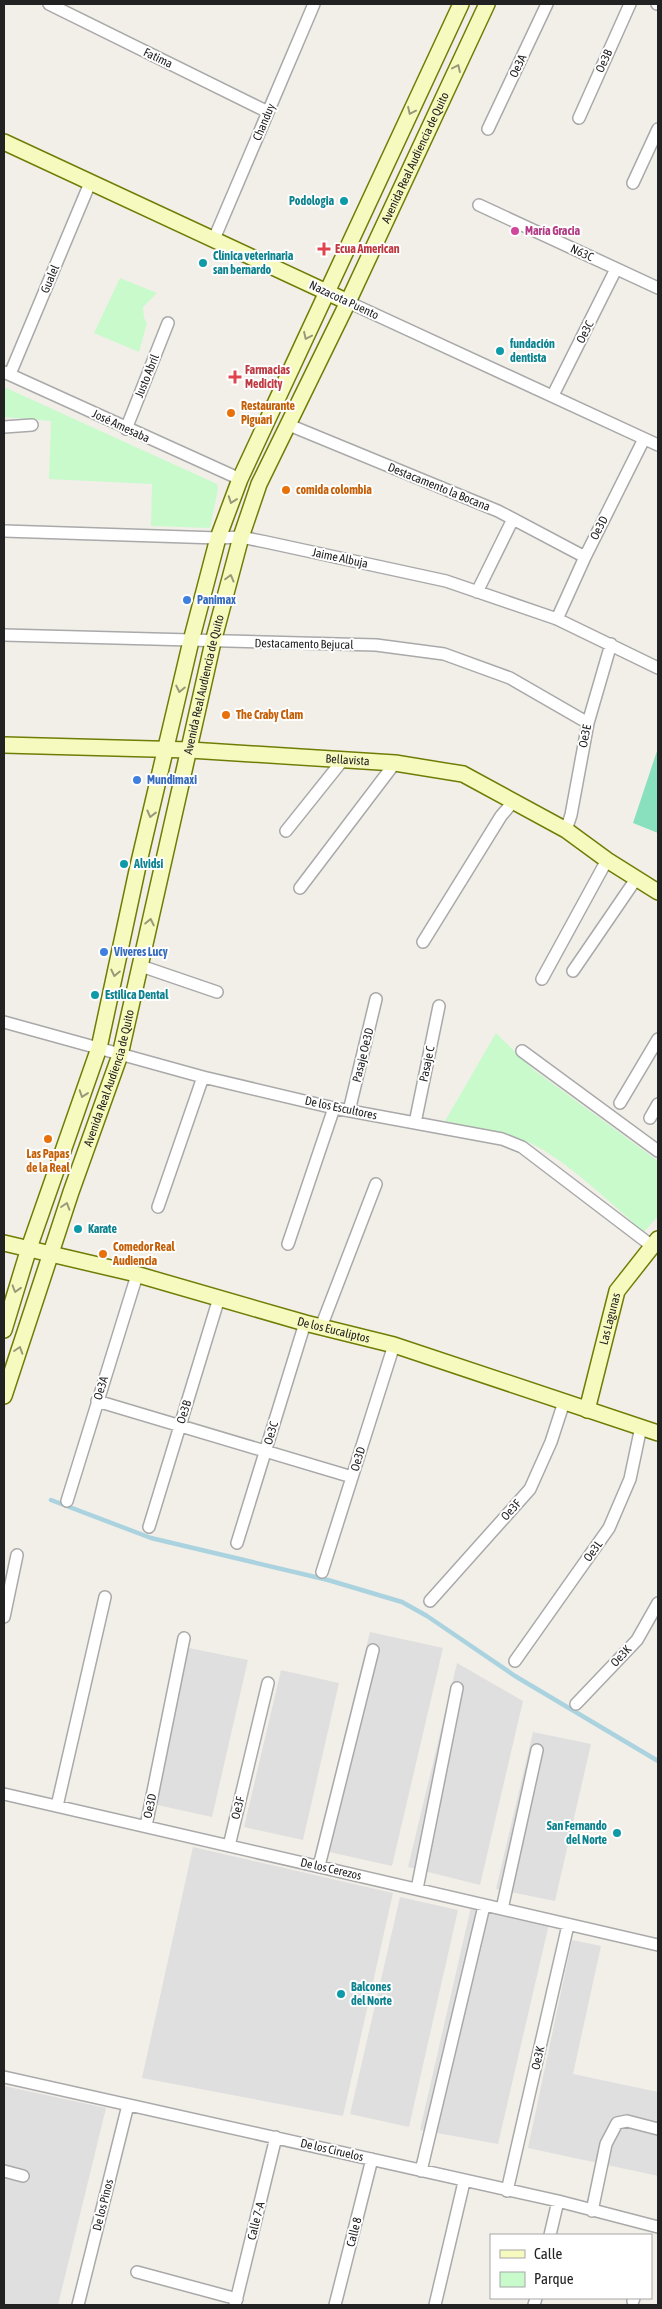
<svg xmlns="http://www.w3.org/2000/svg" width="662" height="2309" viewBox="0 0 662 2309" font-family="'Asap Condensed',sans-serif">
<style>
.residential{fill:#e0dfdf}
.park{fill:#c8facc}
.pitch{fill:#88e0be}
.lines{fill:none;stroke-linecap:round;stroke-linejoin:round}
.stream{stroke:#aad3df;stroke-width:4.5}
.street-casing{stroke:#a9a9a9;stroke-width:14}
.secondary-casing{stroke:#707d05;stroke-width:18}
.street{stroke:#fff;stroke-width:11}
.secondary{stroke:#f7fabf;stroke-width:15}
.oneway{stroke:#979978}
.culture-dot{fill:#0f9aa8;stroke:#fff;stroke-width:2}
.hotel-dot{fill:#d1479c;stroke:#fff;stroke-width:2}
.health-dot{fill:#e0444e;stroke:#fff;stroke-width:2}
.food-dot{fill:#e8710a;stroke:#fff;stroke-width:2}
.shop-dot{fill:#3f7fe0;stroke:#fff;stroke-width:2}
.labels{text-anchor:middle;dominant-baseline:central;stroke-width:4;stroke-linejoin:round;paint-order:stroke}
.street-label{font-size:12px;fill:#222;stroke:#fff}
.culture-label{font-size:12px;font-weight:bold;fill:#0d838f;stroke:#fff;text-anchor:start}
.hotel-label{font-size:12px;font-weight:bold;fill:#b23c85;stroke:#fff;text-anchor:start}
.health-label{font-size:12px;font-weight:bold;fill:#be3a42;stroke:#fff;text-anchor:start}
.food-label{font-size:12px;font-weight:bold;fill:#c56008;stroke:#fff;text-anchor:start}
.shop-label{font-size:12px;font-weight:bold;fill:#366cbe;stroke:#fff;text-anchor:start}
</style>
<rect width="100%" height="100%" fill="#f2efe9"/>
<!-- residential -->
<path class="residential" d="M370,1632L443,1648L392,1866L316,1849Z
M189,1648L248,1660L212,1817L153,1804Z
M457,1663L523,1701L480,1885L408,1867Z
M281,1670L339,1683L303,1840L244,1827Z
M533,1732L591,1744L555,1901L496,1889Z
M193,1847L393,1893L343,2116L142,2078Z
M400,1897L458,1910L409,2127L350,2114Z
M471,1907L549,1924L498,2144L420,2130Z
M572,1940L601,1946L573,2074L658,2092V2176L528,2148Z
M4,2086L106,2108L58,2305H4Z"/>
<!-- park -->
<path class="park" d="M120,278L157,293L143,307L144,318L147,323L139,352L94,333Z
M4,387L217,484L218,489L210,528L151,526L152,484L49,479L51,421L4,417Z
M496,1033L534,1070L658,1161V1216L644,1232C614,1206 559,1153 523,1140C498,1131 471,1127 445,1121Z"/>
<!-- pitch -->
<path class="pitch" d="M658,748V833L633,823Z"/>
<g class="lines">
<!-- stream -->
<path class="stream" d="M51,1500L151,1538L328,1580L402,1602L427,1616L515,1676L658,1761"/>
<defs>
<path id="street" d="M49,4L268,112
M657,4H658
M579,118L630,4
M488,129L547,4
M633,183L658,129
M479,205L658,288
M214,239L314,4
M348,302L658,445
M4,372L240,479
M10,374L90,183
M553,395L616,269
M289,425L498,511L585,557
M4,427L32,425
M126,429L168,323
M4,531L218,538L241,537L266,542L446,581L557,619L658,668
M477,592L513,519
M557,619L585,557L644,439
M4,635L376,645L444,654L510,678L588,723
M566,830L571,815L588,723L611,644
M286,831L342,761
M300,888L395,763
M423,942L501,816L513,802
M141,966L217,992
M573,971L636,879
M542,979L607,860
M4,1022L203,1077L334,1108L502,1139L522,1147L652,1246
M522,1051L658,1151
M620,1103L658,1039
M349,1111L376,999
M650,1118L658,1104
M415,1123L439,1006
M158,1207L203,1077
M288,1244L334,1108
M321,1327L376,1184
M97,1401L352,1477
M67,1501L137,1275
M149,1527L219,1298
M237,1543L305,1323
M322,1572L394,1345
M430,1601L530,1489L551,1442L564,1402
M4,1617L17,1555
M515,1661L609,1528L630,1479L641,1427
M576,1704L637,1640L658,1603
M4,1794L658,1945
M57,1806L105,1597
M146,1826L184,1638
M229,1846L268,1683
M319,1866L373,1650
M417,1889L457,1688
M502,1909L537,1750
M4,2077L558,2201L658,2227
M4,2171L23,2176
M421,2171L484,1906
M507,2191L568,1925
M592,2211L606,2144L617,2123L627,2121L658,2129
M550,2235L558,2201
M137,2272L237,2299
M633,2301L634,2298
M78,2305L128,2105
M235,2305L276,2137
M335,2305L372,2159
M435,2305L464,2182
M534,2305L536,2298"/>
<g id="secondary">
<path d="M4,142L348,302"/>
<path id="s1" d="M4,745L190,750L395,763L463,774L566,830L607,860L658,892"/>
<path id="s2" d="M4,1243L132,1273L305,1323L394,1345L658,1433"/>
<path d="M4,1330L29,1248L99,1048L138,866L191,641L218,538L240,479L461,4"/>
<path id="s3" d="M4,1396L71,1192L120,1055L213,642L241,537L259,484L348,302L487,4"/>
<path id="s4" d="M587,1410L617,1291L658,1239"/>
</g>
</defs>
<!-- street casing -->
<use href="#street" class="street-casing"/>
<!-- secondary casing -->
<use href="#secondary" class="secondary-casing"/>
<!-- street -->
<use href="#street" class="street"/>
<!-- secondary -->
<use href="#secondary" class="secondary"/>
</g>
<!-- one-way arrows -->
<defs><path id="oneway-chevron" d="M-2-3.5L2.5 0L-2 3.5" fill="none" stroke-width="1.6" stroke-linecap="round" stroke-linejoin="round" transform="scale(1.25)"/></defs>
<g class="oneway">
<use href="#oneway-chevron" transform="translate(457 68) rotate(-65)"/>
<use href="#oneway-chevron" transform="translate(411 111) rotate(115)"/>
<use href="#oneway-chevron" transform="translate(307 336) rotate(115)"/>
<use href="#oneway-chevron" transform="translate(232 500) rotate(110)"/>
<use href="#oneway-chevron" transform="translate(230 578) rotate(-75)"/>
<use href="#oneway-chevron" transform="translate(180 689) rotate(102)"/>
<use href="#oneway-chevron" transform="translate(151 814) rotate(104)"/>
<use href="#oneway-chevron" transform="translate(150 922) rotate(-78)"/>
<use href="#oneway-chevron" transform="translate(115 973) rotate(102)"/>
<use href="#oneway-chevron" transform="translate(83 1094) rotate(109)"/>
<use href="#oneway-chevron" transform="translate(66 1206) rotate(-72)"/>
<use href="#oneway-chevron" transform="translate(16 1289) rotate(107)"/>
<use href="#oneway-chevron" transform="translate(19 1350) rotate(-72)"/>
</g>
<!-- markers -->
<g class="culture-dot">
<circle cx="344" cy="201" r="5"/>
<circle cx="203" cy="263" r="5"/>
<circle cx="500" cy="351" r="5"/>
<circle cx="124" cy="864" r="5"/>
<circle cx="95" cy="995" r="5"/>
<circle cx="78" cy="1229" r="5"/>
<circle cx="617" cy="1833" r="5"/>
<circle cx="341" cy="1994" r="5"/>
</g>
<circle class="hotel-dot" cx="515" cy="231" r="5"/>
<g class="health-dot">
<path d="M321.5 241.5h5v5h5v5h-5v5h-5v-5h-5v-5h5z"/>
<path d="M232.5 369.5h5v5h5v5h-5v5h-5v-5h-5v-5h5z"/>
</g>
<g class="food-dot">
<circle cx="231" cy="413" r="5"/>
<circle cx="286" cy="490" r="5"/>
<circle cx="226" cy="715" r="5"/>
<circle cx="48" cy="1139" r="5"/>
<circle cx="103" cy="1254" r="5"/>
</g>
<g class="shop-dot">
<circle cx="187" cy="600" r="5"/>
<circle cx="137" cy="780" r="5"/>
<circle cx="104" cy="952" r="5"/>
</g>
<g class="labels">
<!-- street labels -->
<g class="street-label">
<text transform="translate(158 58) rotate(26)">Fatima</text>
<text transform="translate(604 61) rotate(-66)">Oe3B</text>
<text transform="translate(518 66) rotate(-65)">Oe3A</text>
<text transform="translate(264 122) rotate(-67)">Chanduy</text>
<text stroke="none"><textPath href="#s3" startOffset="1310">Avenida Real Audiencia de Quito</textPath></text>
<text transform="translate(582 253) rotate(25)">N63C</text>
<text transform="translate(50 279) rotate(-67)">Gualel</text>
<text transform="translate(344 300) rotate(25)">Nazacota Puento</text>
<text transform="translate(585 332) rotate(-63)">Oe3C</text>
<text transform="translate(147 376) rotate(-68)">Justo Abril</text>
<text transform="translate(121 426) rotate(25)">José Amesaba</text>
<text transform="translate(439 487) rotate(22)">Destacamento la Bocana</text>
<text transform="translate(599 528) rotate(-63)">Oe3D</text>
<text transform="translate(340 558) rotate(12)">Jaime Albuja</text>
<text transform="translate(304 644) rotate(1)">Destacamento Bejucal</text>
<text stroke="none"><textPath href="#s3" startOffset="740">Avenida Real Audiencia de Quito</textPath></text>
<text transform="translate(585 736) rotate(-79)">Oe3E</text>
<text stroke="none"><textPath href="#s1" startOffset="344">Bellavista</textPath></text>
<text transform="translate(363 1055) rotate(-76)">Pasaje Oe3D</text>
<text transform="translate(427 1064) rotate(-78)">Pasaje C</text>
<text stroke="none"><textPath href="#s3" startOffset="335">Avenida Real Audiencia de Quito</textPath></text>
<text transform="translate(341 1108) rotate(12)">De los Escultores</text>
<text stroke="none"><textPath href="#s4" startOffset="94">Las Lagunas</textPath></text>
<text stroke="none"><textPath href="#s2" startOffset="341">De los Eucaliptos</textPath></text>
<text transform="translate(101 1388) rotate(-73)">Oe3A</text>
<text transform="translate(184 1412) rotate(-73)">Oe3B</text>
<text transform="translate(271 1433) rotate(-73)">Oe3C</text>
<text transform="translate(358 1459) rotate(-73)">Oe3D</text>
<text transform="translate(511 1510) rotate(-48)">Oe3F</text>
<text transform="translate(593 1551) rotate(-54)">Oe3L</text>
<text transform="translate(621 1656) rotate(-47)">Oe3K</text>
<text transform="translate(150 1806) rotate(-78)">Oe3D</text>
<text transform="translate(238 1808) rotate(-76)">Oe3F</text>
<text transform="translate(331 1869) rotate(13)">De los Cerezos</text>
<text transform="translate(538 2058) rotate(-77)">Oe3K</text>
<text transform="translate(332 2150) rotate(13)">De los Ciruelos</text>
<text transform="translate(103 2205) rotate(-76)">De los Pinos</text>
<text transform="translate(256 2221) rotate(-76)">Calle 7-A</text>
<text transform="translate(354 2232) rotate(-76)">Calle 8</text>
</g>
<!-- culture labels -->
<g class="culture-label">
<text x="334" y="201" text-anchor="end">Podologia</text>
<text x="213" y="256">Clínica veterinaria<tspan x="213" dy="14">san bernardo</tspan></text>
<text x="510" y="344">fundación<tspan x="510" dy="14">dentista</tspan></text>
<text x="134" y="864">Alvidsi</text>
<text x="105" y="995">Estilica Dental</text>
<text x="88" y="1229">Karate</text>
<text x="607" y="1826" text-anchor="end">San Fernando<tspan x="607" dy="14">del Norte</tspan></text>
<text x="351" y="1987">Balcones<tspan x="351" dy="14">del Norte</tspan></text>
</g>
<!-- hotel labels -->
<g class="hotel-label">
<text x="525" y="231">María Gracia</text>
</g>
<!-- health labels -->
<g class="health-label">
<text x="335" y="249">Ecua American</text>
<text x="245" y="370">Farmacias<tspan x="245" dy="14">Medicity</tspan></text>
</g>
<!-- food labels -->
<g class="food-label">
<text x="241" y="406">Restaurante<tspan x="241" dy="14">Piguari</tspan></text>
<text x="296" y="490">comida colombia</text>
<text x="236" y="715">The Craby Clam</text>
<text x="48" y="1154" text-anchor="middle">Las Papas<tspan x="48" dy="14">de la Real</tspan></text>
<text x="113" y="1247">Comedor Real<tspan x="113" dy="14">Audiencia</tspan></text>
</g>
<!-- shop labels -->
<g class="shop-label">
<text x="197" y="600">Panimax</text>
<text x="147" y="780">Mundimaxi</text>
<text x="114" y="952">Viveres Lucy</text>
</g>
</g>
<!-- border -->
<rect width="662" height="2309" fill="none" stroke="#222222" stroke-width="10"/>
<!-- legend -->
<rect x="490" y="2234" width="162" height="65" fill="#ffffff" stroke="#a7a7a7"/>
<rect x="500" y="2250" width="25" height="8" fill="#f7fabf" stroke="#a7a7a7"/>
<text x="534" y="2259" font-size="15" fill="#222222">Calle</text>
<rect x="500" y="2272" width="25" height="15" fill="#c8facc" stroke="#a7a7a7"/>
<text x="534" y="2284" font-size="15" fill="#222222">Parque</text>
</svg>
